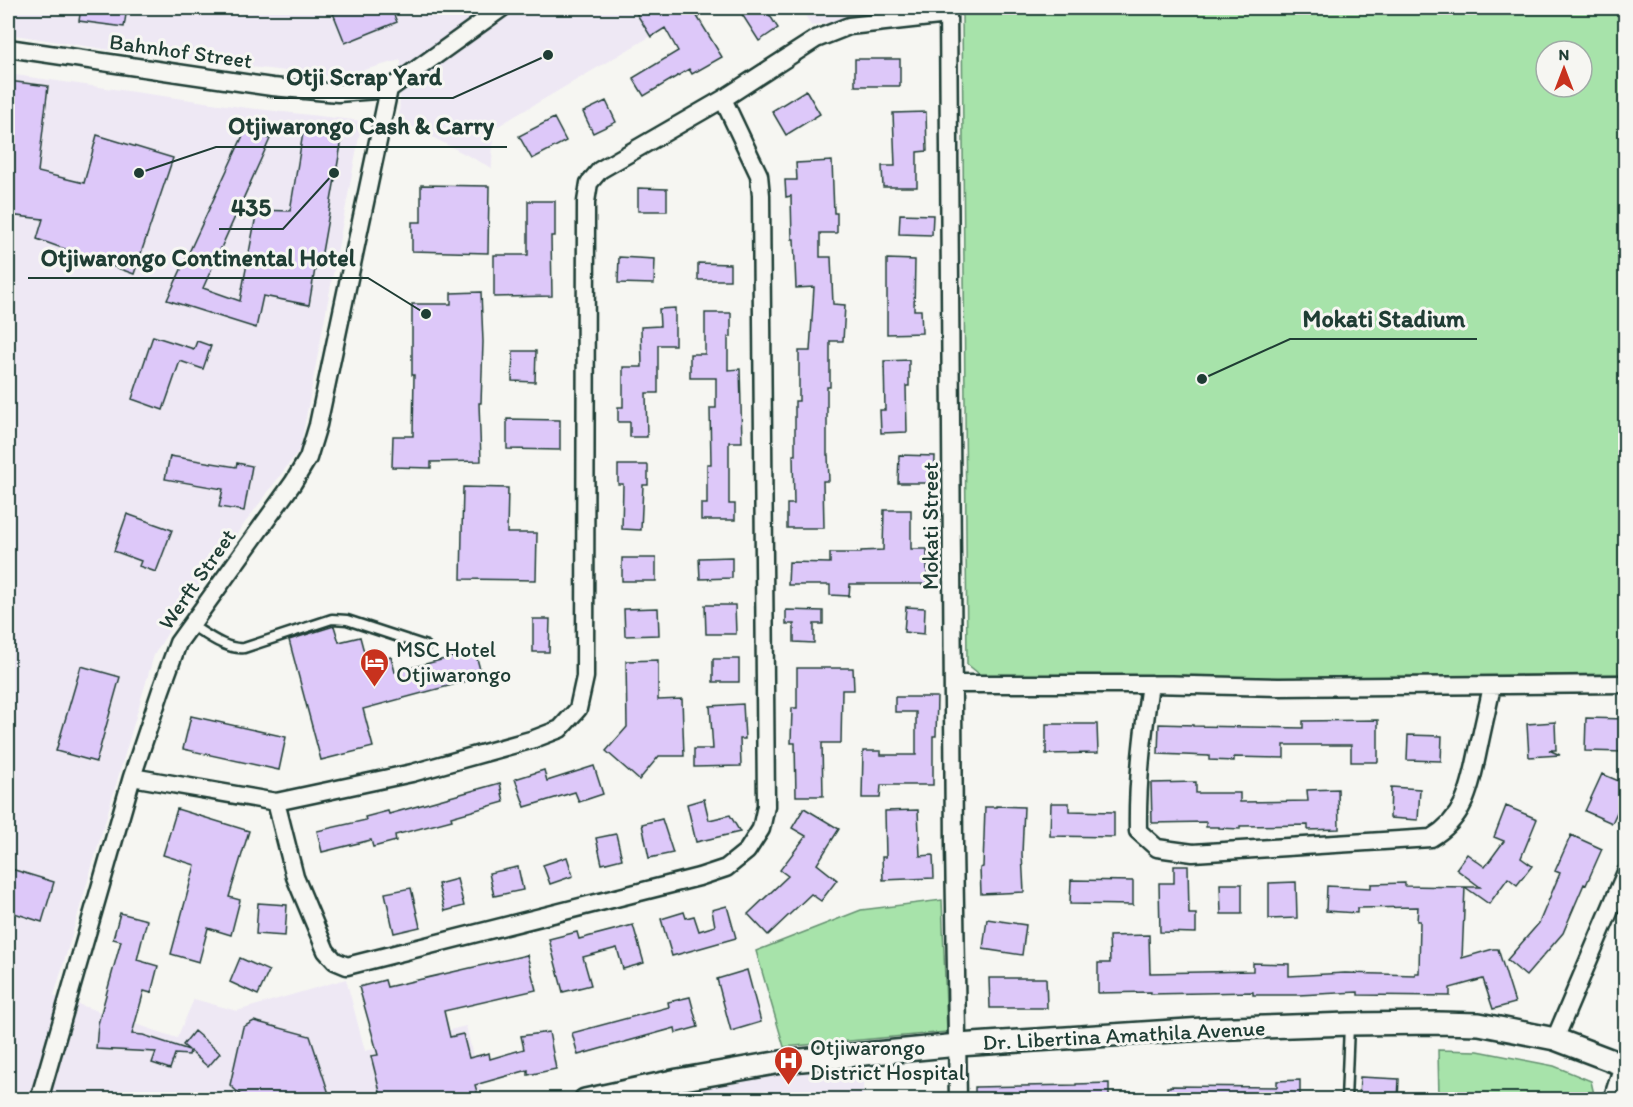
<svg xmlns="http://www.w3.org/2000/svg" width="1633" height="1107" viewBox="0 0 1633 1107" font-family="Itim,sans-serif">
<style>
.built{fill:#eee8f4}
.green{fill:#a7e3aa;stroke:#63906f;stroke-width:1.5;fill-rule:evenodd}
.building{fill:#ddc8f9;stroke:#1f3d34;stroke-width:1.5}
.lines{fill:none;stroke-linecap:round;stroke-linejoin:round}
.service-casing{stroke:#1f3d34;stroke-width:13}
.minor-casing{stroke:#1f3d34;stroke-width:21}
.tertiary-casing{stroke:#1f3d34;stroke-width:26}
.service{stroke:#f6f6f2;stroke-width:8}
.minor{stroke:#f6f6f2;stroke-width:16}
.tertiary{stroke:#f6f6f2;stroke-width:21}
.labels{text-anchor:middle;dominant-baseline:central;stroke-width:6;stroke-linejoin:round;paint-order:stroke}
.street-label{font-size:22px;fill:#1f3d34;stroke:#f6f6f2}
.poi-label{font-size:22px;fill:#1f3d34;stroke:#f6f6f2;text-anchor:start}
.leader{fill:none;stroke:#1f3d34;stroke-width:2}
.callout-dot{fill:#1f3d34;stroke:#f6f6f2;stroke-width:2}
.callout-label{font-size:24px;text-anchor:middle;font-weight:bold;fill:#1f3d34;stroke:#f6f6f2;stroke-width:6;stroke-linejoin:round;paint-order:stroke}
</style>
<rect width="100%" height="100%" fill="#f6f6f2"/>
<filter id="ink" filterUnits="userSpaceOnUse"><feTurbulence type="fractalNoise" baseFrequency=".0167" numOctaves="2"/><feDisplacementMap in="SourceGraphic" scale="12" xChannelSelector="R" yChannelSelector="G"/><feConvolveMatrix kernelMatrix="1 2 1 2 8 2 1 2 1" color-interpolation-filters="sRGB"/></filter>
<g filter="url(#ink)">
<!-- built -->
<path class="built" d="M8,8H699L493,129L492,168L399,120L401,60L337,77L123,52L8,34Z
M801,8H897L811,26Z
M8,74L240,107L362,121L300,449L192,594L154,655L54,996L177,1038L194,999L237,1011L346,979L365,1051L466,1026L483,1099L8,1100Z
M863,1066V1099L635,1100L671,1092L782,1074Z"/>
<!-- green -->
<path class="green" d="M962,8H1625V674L1278,678L983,677L967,664ZM1546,51H1582V87H1546Z
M942,900L947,1032L784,1047L756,951L861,910Z
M1438,1050L1478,1051L1554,1066L1591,1081L1595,1099H1439Z"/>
<!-- building -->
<path class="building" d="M81,8H127L124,27L79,21Z
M331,8H391L397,22L345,43Z
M633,8H692L722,57L692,74L689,69L644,96L633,78L678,51L665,28L651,37Z
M738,8H765L778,28L759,41Z
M855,59H900V86H855Z
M8,81L48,86L38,172L84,183L97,135L173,158L134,274L37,239L43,219L8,215Z
M806,90L820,114L786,135L772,111Z
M606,101L616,122L593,133L583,112Z
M926,112L927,151L917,152V187H883L882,166H895L893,113Z
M554,118L566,141L532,159L519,136Z
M246,129L270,139L203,288L240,301L257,210L290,211L303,133L342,139L321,258L317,257L309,305L263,296L256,328L167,300Z
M832,161L834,213H837V233H820V257H831L833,304L845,305L843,341H830V387H827V455H828L829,481H823L824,528H787V504H794L793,455H795V401H799V351H810L814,287L796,288L794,239H792L791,196L786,197L785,180H797L796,163Z
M421,185L489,186L488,253L412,251V222H421Z
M638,188L667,189V211H638Z
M528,201H555V236H551L552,296L494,297V255H528Z
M900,214L933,215L932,235L899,234Z
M619,257L655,259L654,284L618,283Z
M887,259L915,260L914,310H921L922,333L887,334Z
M698,263L730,264V280H698Z
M481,292L483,342L481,403H479L481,461L431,462V468L392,467L393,436H413L414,375H412V304H451V293Z
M675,308V345H658V393H646L647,437H630V422H618V407H623V367H642L641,327L660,326L659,309Z
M705,313H731V337H728V370L740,369L742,442H729V504H735V520H701V504H707V464H711L710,408H716V378H690V354H705Z
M153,336L194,349L197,341L211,346L203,369L180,361L163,410L132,399Z
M513,351H536L535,382L512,381Z
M909,360V386H906L907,432L881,433L880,410H885L884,361Z
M507,419L560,420V450L507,449Z
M899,455L935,456L934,483H898Z
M170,456L236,467L237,463L252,466L244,511L219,507L223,489L165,479Z
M618,465H648V485H643L641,530L622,529L623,484H618Z
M463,487L508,488L507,533H537L536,580L461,579Z
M884,510H911V549H927V584H850L849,596L830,595V585H788L789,562L830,563V553H861V551L883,550Z
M127,514L172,530L156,572L139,566L141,561L114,551Z
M732,557V578L700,579L699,558Z
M622,558H656V581H622Z
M705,605H735L736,634H706Z
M906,607L925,608L924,634L904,632Z
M658,608L659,635L625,636L624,609Z
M786,610L823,611V624H814V643L794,642V624H786Z
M533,619H550L549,652H533Z
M334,626L339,642L360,637L367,663L391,657L395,672L475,651L482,677L363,709L373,747L321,760L289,640Z
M713,659H739V682H713Z
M658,660V700L682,699L684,756H659L639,780L606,751L627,727L626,661Z
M81,666L120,677L96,762L56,751Z
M797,668H853L854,690H842L841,743H822L823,796H796L795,743H791L792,708H797Z
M895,697H937L936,736H933V785H881L880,798H862L863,751H881V755H916V712H895Z
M743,704L745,739H740L741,766L694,767V749H713L710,706Z
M191,716L286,737L279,770L183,749Z
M1586,718L1626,719L1625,752L1585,751Z
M1378,720V762H1351V745H1284V758L1234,757V761L1209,760V756L1158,754L1159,724L1193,725V726L1303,728V721Z
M1555,722L1556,750H1549L1560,755L1529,757L1527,724Z
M1046,724H1097L1098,753L1046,754Z
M1408,735L1442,736L1441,761L1407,760Z
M594,766L603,794L579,802L575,792L525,807L515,779L544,770L547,781Z
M1602,774L1626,784V793L1612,823L1585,811Z
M1196,782V793H1240V802L1308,801L1307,790L1338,789L1339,829L1308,830V825L1240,826V829L1219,828V827H1206V822L1152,823L1151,783Z
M500,783L504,802L451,817L452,820L395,835L396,841L373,847L371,840L322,852L317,831L366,820L365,817L388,811L389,814Z
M1391,787L1420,789L1418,820L1390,818Z
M704,799L709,820L730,815L740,832L696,842L687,804Z
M1051,803H1069V811L1114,812V837L1050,836Z
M996,806L1024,807L1022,854L1024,892L981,894L980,868L983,867L985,807H996Z
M1506,806L1537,819L1521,858L1532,866L1517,885L1508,878L1489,904L1465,887H1480L1456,869L1467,854L1485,867L1504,841L1494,837Z
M804,808L839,829L817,864L837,880L821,901L811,894L768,935L748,914L788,876L780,870L806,836L792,828Z
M177,809L249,831L229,897L240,900L231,935L208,928L199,962L171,954L195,865L163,855Z
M918,810L920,856L933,855L934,878L883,880L882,857H886L885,811Z
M662,819L673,853L649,858L642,824Z
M616,834L622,859L602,864L596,838Z
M1571,835L1602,849L1586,885L1584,884L1563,933L1526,976L1507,960L1539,923L1560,873L1555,871Z
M567,857L573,876L550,884L543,865Z
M1174,866H1188L1189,914H1196V933L1160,932L1159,883H1174Z
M518,867L523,890L494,896L489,873Z
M8,868L54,882L42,922L8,911Z
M457,879L464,906L445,911L438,884Z
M1071,880L1133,881V905L1070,904Z
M1296,882L1297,918L1269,919V883Z
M1405,883V886L1465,887L1462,958L1493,949H1498L1515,1003L1493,1009L1483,979L1450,988V996L1358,995V992L1298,995H1253V992L1151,994V992L1098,993V963H1110L1109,936L1149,935L1150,973L1253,971V963L1289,964V976L1345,973L1415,975V973H1419L1420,921H1417L1418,907L1357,908V913L1326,911L1327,886L1371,888V884Z
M1220,884H1242V914H1221Z
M411,888L420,927L394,933L385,893Z
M258,903L287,905L285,936L256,934Z
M727,906L736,938L672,956L661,919L684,912L686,918L694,916L699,931L715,926L712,910Z
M120,913L147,920L137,960L158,966L151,993L144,991L132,1034L143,1035L189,1050L183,1045L194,1031L220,1053L208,1067L190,1051L189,1055L175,1054L170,1069L152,1063L156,1052L96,1049L98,1024L121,941L113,939Z
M987,919L1026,925L1022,955L983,949Z
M633,925L644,963L623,969L617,948L583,957L591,985L563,992L549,939L577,932L579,939Z
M527,955L536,990L444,1011L450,1037L463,1034L469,1058L489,1053L490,1059L524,1049L521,1036L549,1032L556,1069L528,1075V1070L475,1085L478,1095L459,1100H382L371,1056L378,1055L359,987L385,980L387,987Z
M240,958L269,971L258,995L230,982Z
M747,970L761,1022L731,1031L717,979Z
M989,978H1046L1047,1008H990Z
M690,997L698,1027L676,1033L675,1028L578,1055L572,1033L669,1007L668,1002Z
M254,1021L310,1036L331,1100H246L230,1085L243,1027Z
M1360,1077L1399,1079L1398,1100H1359Z
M1300,1080V1100H1167V1087H1170V1086L1277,1087V1081Z
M1109,1083V1100H975V1087L1076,1085V1084Z"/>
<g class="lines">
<defs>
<path id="service" d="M191,625C206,634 226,650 244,648L332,619L347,620L426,646
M1346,1100L1349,1025"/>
<path id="minor" d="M948,8L954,845L958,1100
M8,48L272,87L338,93L389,89L502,8
M953,684H1150L1279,687L1626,684
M1150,684C1143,733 1137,782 1138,831L1157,848L1193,853L1431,838C1467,817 1471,783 1479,746C1483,726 1488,706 1492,686
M132,777L276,802L412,773L534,739L560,729L578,709L585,677L586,202L589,183L600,170L723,99L816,39L849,26L948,15
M276,802L295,877L326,951L335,961L347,966L699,877L726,868L747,851L761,829L766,806L761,195L759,175L723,99
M1555,1039L1626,872
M39,1100L132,777L161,690L178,643L293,483L308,458L318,425L389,89
M1612,1100L1623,1065"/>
<path id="tertiary" d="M585,1100L678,1080L781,1062L958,1045L1203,1029L1349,1024L1438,1023L1479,1024L1555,1039L1626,1066"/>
</defs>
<!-- service casing -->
<use href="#service" class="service-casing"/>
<!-- minor casing -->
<use href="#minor" class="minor-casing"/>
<!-- tertiary casing -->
<use href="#tertiary" class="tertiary-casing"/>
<!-- service -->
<use href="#service" class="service"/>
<!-- minor -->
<use href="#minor" class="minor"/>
<!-- tertiary -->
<use href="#tertiary" class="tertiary"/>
</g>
</g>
<!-- icons -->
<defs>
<symbol id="hotel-pin" viewBox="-11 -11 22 30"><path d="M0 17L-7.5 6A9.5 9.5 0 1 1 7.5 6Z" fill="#c8321e" stroke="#f6f6f2"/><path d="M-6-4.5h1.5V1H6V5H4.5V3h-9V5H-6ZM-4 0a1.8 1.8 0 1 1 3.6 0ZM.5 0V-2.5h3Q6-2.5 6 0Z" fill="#fff"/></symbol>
<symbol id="hospital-pin" viewBox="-11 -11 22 30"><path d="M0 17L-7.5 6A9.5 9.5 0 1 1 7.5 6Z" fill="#c8321e" stroke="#f6f6f2"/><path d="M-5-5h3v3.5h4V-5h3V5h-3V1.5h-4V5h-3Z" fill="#fff"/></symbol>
</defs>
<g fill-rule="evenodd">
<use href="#hotel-pin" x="358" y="646" width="33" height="45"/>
<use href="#hospital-pin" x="772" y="1044" width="33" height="45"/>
</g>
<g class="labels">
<!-- street labels -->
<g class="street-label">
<text transform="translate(181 51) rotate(8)">Bahnhof Street</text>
<text transform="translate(930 526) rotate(-90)">Mokati Street</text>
<text transform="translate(197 579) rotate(-55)">Werft Street</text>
<text transform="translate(1124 1035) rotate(-3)">Dr. Libertina Amathila Avenue</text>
</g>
<!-- poi labels -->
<g class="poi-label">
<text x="396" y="649">MSC Hotel<tspan x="396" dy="25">Otjiwarongo</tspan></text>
<text x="810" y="1047">Otjiwarongo<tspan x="810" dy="25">District Hospital</tspan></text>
</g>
</g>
<!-- callouts -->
<path class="leader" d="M548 55L453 98H274M139 173L216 147H507M334 173L283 229H219M426 314L368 278H28M1202 379L1290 339H1477"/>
<g class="callout-dot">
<circle cx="548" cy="55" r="6"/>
<circle cx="139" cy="173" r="6"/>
<circle cx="334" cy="173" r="6"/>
<circle cx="426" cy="314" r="6"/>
<circle cx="1202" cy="379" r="6"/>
</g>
<g class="callout-label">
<text x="364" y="85">Otji Scrap Yard</text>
<text x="361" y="134">Otjiwarongo Cash &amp; Carry</text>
<text x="251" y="216">435</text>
<text x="198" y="266">Otjiwarongo Continental Hotel</text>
<text x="1384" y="327">Mokati Stadium</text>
</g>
<!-- margin -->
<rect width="1633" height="1107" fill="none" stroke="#f6f6f2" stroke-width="30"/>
<rect x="15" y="15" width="1603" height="1077" fill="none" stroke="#1f3d34" stroke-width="2" filter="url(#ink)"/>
<!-- north arrow -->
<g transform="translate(1564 69)"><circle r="28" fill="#f6f6f2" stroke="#a0aca6" stroke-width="1.5"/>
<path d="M0-4.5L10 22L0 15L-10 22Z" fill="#c8321e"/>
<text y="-9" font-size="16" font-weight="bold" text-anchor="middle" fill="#1f3d34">N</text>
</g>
</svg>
